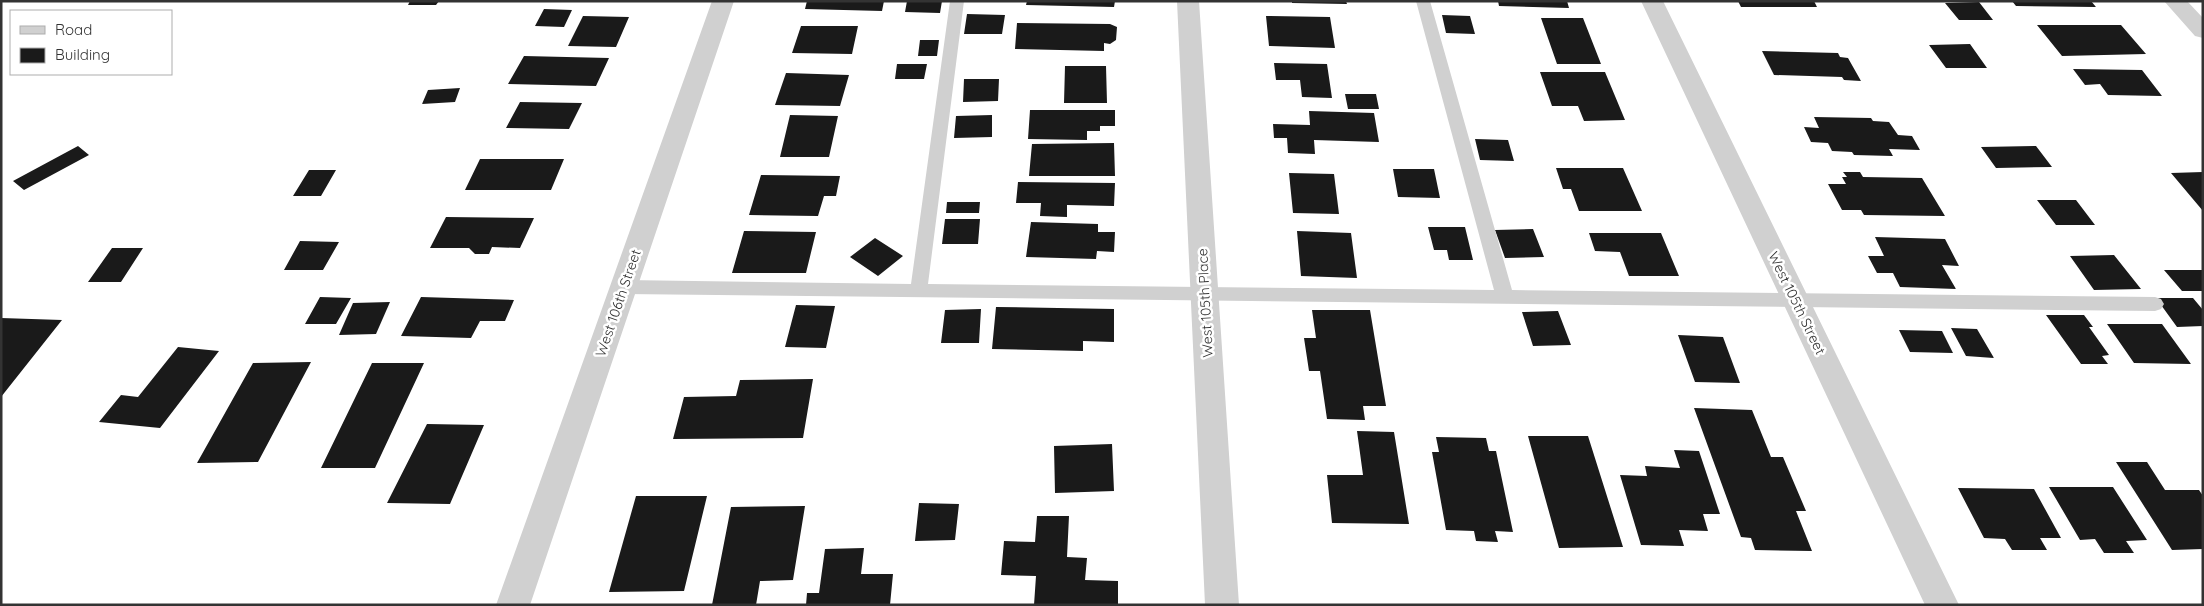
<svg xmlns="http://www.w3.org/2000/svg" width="2204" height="606" viewBox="0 0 2204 606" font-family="Quicksand,sans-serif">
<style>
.building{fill:#1a1a1a}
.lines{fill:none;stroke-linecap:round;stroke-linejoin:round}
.service{fill:#d0d0d0;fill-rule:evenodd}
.minor{fill:#d0d0d0;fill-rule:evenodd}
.labels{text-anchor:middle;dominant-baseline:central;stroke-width:5;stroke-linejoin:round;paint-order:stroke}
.street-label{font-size:14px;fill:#333;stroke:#fff}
</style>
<rect width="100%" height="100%" fill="#fff"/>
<!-- building -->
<path class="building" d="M410,1H439L436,5H408Z
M807,1H884L882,11L805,9Z
M907,1H942L940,13L905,12Z
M1027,1H1115L1114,7L1026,5Z
M1292,1H1346L1347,4L1292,3Z
M1498,1H1567L1569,8L1499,6Z
M1738,1H1814L1817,7H1741Z
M2012,1H2091L2096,7L2016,6Z
M1979,2L1993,20H1959L1945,3Z
M544,9L572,10L564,27L535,26Z
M967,14L1005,15L1002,34H964Z
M1442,15L1470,16L1475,34L1446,33Z
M583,16L629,17L616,47L568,46Z
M1266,16L1330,17L1335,48L1269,46Z
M1541,18H1583L1601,64H1557Z
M1017,23L1110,24L1117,27L1116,40L1110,44L1104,43V51L1015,49Z
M2037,25H2121L2146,54L2062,56Z
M801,26H858L852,54L792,53Z
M920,40H939L937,56H918Z
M1970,44L1987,68H1946L1929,45Z
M1762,51L1838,53L1840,57L1848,58L1861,81L1844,80L1842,77L1774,75Z
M524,56L609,58L596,86L508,84Z
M1274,63L1327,64L1332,98L1302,97L1300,80H1276Z
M897,64H927L924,79H895Z
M1065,66H1106L1107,103H1064Z
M2073,69L2142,70L2162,96L2108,95L2100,84L2085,85Z
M1540,72H1605L1625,120L1584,121L1578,106H1552Z
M786,73L849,75L840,106L775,105Z
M964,79H999L998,101L963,102Z
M460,88L455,102L422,104L428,90Z
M1345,94H1376L1379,109H1348Z
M520,102L582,103L569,129L506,128Z
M1030,110H1115V126H1100V131H1087V140L1028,139Z
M1309,111L1374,113L1379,142L1314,140L1315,154L1288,153L1287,138H1274L1273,124L1310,125Z
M790,115L838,116L829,157H780Z
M992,115V137L954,138L956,116Z
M1814,117L1871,118L1873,121L1889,122L1898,135L1912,136L1920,150L1889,149L1893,156L1854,155L1852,152L1832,151L1828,143L1811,142L1804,127L1819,128Z
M1475,139L1508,140L1514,161L1480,160Z
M1114,143L1115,176H1029L1032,144Z
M78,146L89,155L24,190L13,181Z
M2036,146L2052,167L1996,168L1981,147Z
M480,159H564L551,190H465Z
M1556,168H1623L1642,211H1579L1571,189H1563Z
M1393,169H1434L1440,198L1398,197Z
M309,170H336L321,196H293Z
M1843,172H1860L1863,177L1922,178L1945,216L1864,215L1861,210H1842L1828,184H1846L1842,177H1847Z
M2203,172V211L2171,173Z
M1289,173L1334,174L1339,214L1293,213Z
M761,175L840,176L836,196H824L818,216L749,215Z
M1018,182L1115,183L1114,206L1067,205V217L1040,216L1041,203H1016Z
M2037,200H2076L2095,225H2056Z
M947,202H980L979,213H946Z
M446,217L534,218L520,248L492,247L489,254H475L469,248H430Z
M945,219H980L978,244H942Z
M1031,222L1098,224V232H1115L1114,252L1097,251L1096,259L1026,257Z
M1428,227H1465L1473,260H1449L1447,250H1434Z
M1533,229L1544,257L1505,258L1495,230Z
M744,231L816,232L806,273H732Z
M1297,231L1351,233L1357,278L1301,276Z
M1589,233H1661L1679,276H1629L1620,252L1595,251Z
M1875,237L1945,239L1959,266L1942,265L1956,289L1900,287L1893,273H1877L1868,256H1884Z
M875,238L903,256L878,276L850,257Z
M300,241L339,242L323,270H284Z
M112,248H143L121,282H88Z
M2114,255L2141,289L2094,290L2070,256Z
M2164,270H2202L2203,291H2182Z
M320,297L351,298L336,324H305Z
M421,297L514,300L505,321H480L471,338L401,336Z
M2156,298H2193L2203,310V326L2177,327Z
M390,302L376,334L339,335L353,303Z
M796,305L835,306L826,348L785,347Z
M996,307L1114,309V342L1083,341V351L992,349Z
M981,309L979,343H941L945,310Z
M1312,310H1370L1386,406H1363L1365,420L1327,419L1320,371H1309L1304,338H1316Z
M1558,311L1571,345L1533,346L1522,312Z
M2046,315H2084L2093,327H2089L2109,355L2102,356L2108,364H2081Z
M1,318L62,320L1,397Z
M2107,324H2162L2191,364L2134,363Z
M1951,328L1977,329L1994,358L1966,356Z
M1899,330L1942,331L1953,353L1910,352Z
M1678,335L1723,337L1740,383L1695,382Z
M178,347L219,351L160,428L99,422L121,395L138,397Z
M311,362L258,462L197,463L253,363Z
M372,363H424L375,468H321Z
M813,379L803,438L673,439L684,397L736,396L740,380Z
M1694,408L1752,410L1771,457H1783L1806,511H1796L1812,551L1755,550L1751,538L1741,537Z
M427,424L484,425L450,504L387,503Z
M1357,431L1394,432L1409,524L1332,523L1327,475H1363Z
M1528,436H1588L1623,547L1559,548Z
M1436,437L1486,438L1489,451H1496L1513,532L1495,531L1498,542L1476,541L1474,531L1446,530L1432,452H1439Z
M1112,444L1114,491L1055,493L1054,446Z
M1674,450L1699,451L1720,514H1703L1708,531L1679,530L1684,546L1641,545L1620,475L1647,476L1645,466L1680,468Z
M2116,462H2147L2165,490H2199L2203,496V549L2172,550Z
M2049,487H2113L2147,540L2126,541L2134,553H2104L2095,539L2080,540Z
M1958,488L2034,489L2061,538H2040L2047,550H2012L2005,539L1984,538Z
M636,496H707L684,591L609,592Z
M919,503L959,504L955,540L915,541Z
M805,506L793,580L760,581L756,605H712L731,507Z
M1037,516H1069L1067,557L1087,558L1085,580L1118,581V605H1034L1036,576L1001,575L1004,541L1035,542Z
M864,548L861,574H893L890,605H806L807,593H819L825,549Z"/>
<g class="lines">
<!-- service -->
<path class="service" d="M950,1H964L928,284L1494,290L1416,1H1430L1512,290L2155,297L2161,299L2164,304L2161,309L2155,311L624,294L618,292L615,287L618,282L624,280L911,284Z"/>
<!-- minor -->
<path class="minor" d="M712,1H734L530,605H496Z
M1177,1H1199L1239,605H1205Z
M1641,1H1663L1959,605H1925Z
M2164,1H2187L2203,18V38L2195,36Z"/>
</g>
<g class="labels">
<!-- street labels -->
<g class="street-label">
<text transform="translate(618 303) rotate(-71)">West 106th Street</text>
<text transform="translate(1205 303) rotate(-93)">West 105th Place</text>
<text transform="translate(1797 303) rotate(64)">West 105th Street</text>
</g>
</g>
<!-- border -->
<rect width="2204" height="606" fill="none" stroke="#333333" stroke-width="5"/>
<!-- legend -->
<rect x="10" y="10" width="162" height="65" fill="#ffffff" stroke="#adadad"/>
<rect x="20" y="26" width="25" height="8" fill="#d0d0d0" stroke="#adadad"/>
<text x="55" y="35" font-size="15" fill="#333333">Road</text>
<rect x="20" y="48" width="25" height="15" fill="#1a1a1a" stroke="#adadad"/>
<text x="55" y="60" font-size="15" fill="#333333">Building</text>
</svg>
